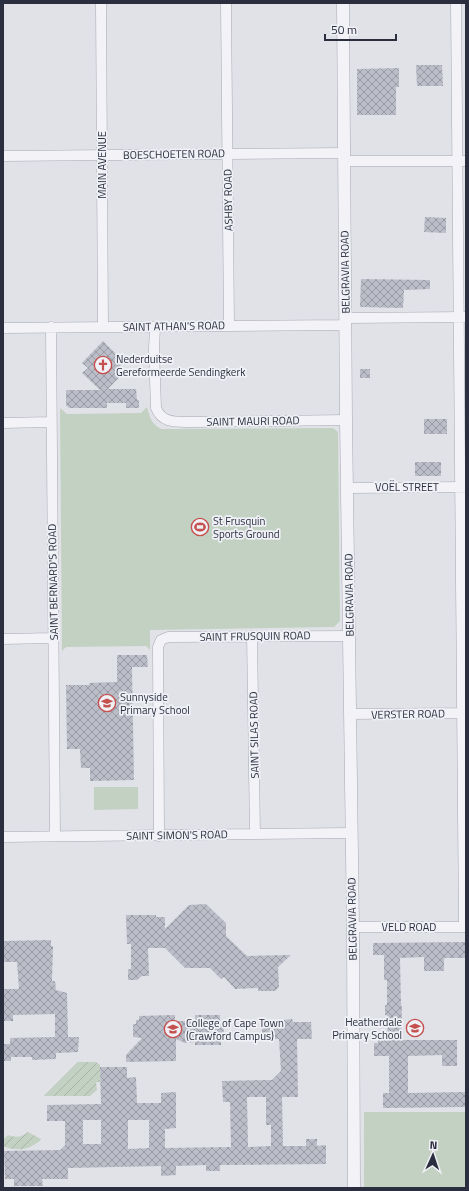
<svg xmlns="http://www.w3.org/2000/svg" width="469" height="1191" viewBox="0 0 469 1191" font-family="'Titillium Web',sans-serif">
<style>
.park{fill:#c3d1c2}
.garden{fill:url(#garden-furrows)}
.building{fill:url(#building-cross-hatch);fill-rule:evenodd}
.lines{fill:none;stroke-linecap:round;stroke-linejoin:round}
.minor-casing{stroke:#a6a8b2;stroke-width:11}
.tertiary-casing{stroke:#a6a8b2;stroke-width:13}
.minor{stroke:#f3f3f7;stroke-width:10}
.tertiary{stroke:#f3f3f7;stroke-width:12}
.labels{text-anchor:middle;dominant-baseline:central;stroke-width:3.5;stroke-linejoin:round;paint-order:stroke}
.street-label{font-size:11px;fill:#2a2e3e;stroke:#f0f1f6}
.poi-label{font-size:11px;fill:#2a2e3e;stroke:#f0f1f6;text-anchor:start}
</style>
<defs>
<pattern id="garden-furrows" width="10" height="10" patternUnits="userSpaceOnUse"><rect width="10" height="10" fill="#c3d1c2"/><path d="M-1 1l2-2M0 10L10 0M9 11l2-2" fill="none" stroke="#a8b4a8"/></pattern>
<pattern id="building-cross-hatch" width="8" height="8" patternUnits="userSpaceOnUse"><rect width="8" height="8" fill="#bbbdc8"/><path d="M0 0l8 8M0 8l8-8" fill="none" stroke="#989aa4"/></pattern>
</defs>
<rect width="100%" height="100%" fill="#e0e2e8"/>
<!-- park -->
<path class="park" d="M147,407C150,417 151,424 161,429L333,428L338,432L340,621L334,627L150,630V650L146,646L66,647L62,651L60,408L67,414L141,413Z
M94,787H138V809L94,810Z
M364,1112H466V1188H364Z"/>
<!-- garden -->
<path class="garden" d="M78,1062H96L100,1065V1082H96L97,1090L90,1096H44Z
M28,1132L41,1139C31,1150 17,1152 3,1146V1140L8,1135C16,1138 22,1137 28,1132Z"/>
<!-- building -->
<path class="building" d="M416,65H442L443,86H417Z
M399,68V87H396V115H357V69Z
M425,217L446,218V233L424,232Z
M361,279L430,280V289L404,290L403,308L360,307Z
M103,341L124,362L119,367L124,372L108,389H136L137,400H139V408H126V403H107V408H69L66,405V390H100L82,373L88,368L82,363Z
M360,369H370V378H360Z
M424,419H447V434H424Z
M415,462H441V476H415Z
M117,655H147L148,667H132L134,780L90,781V768H81L80,749H67L66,685H89V683L117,682Z
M206,904L226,923V936L247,956L291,955L278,967L279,987L275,991H258V988L235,989L224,977L221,979L210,968H185L165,948H148L149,976H142L137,980H128V969H131V944H127L126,915H156V917H165V929L189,905Z
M51,940V946H53L52,981H55L56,990L67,993L68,1037H79L78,1052L56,1053V1059L32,1060V1057H11V1061H3V1044H10V1038L55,1037V1014L13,1015V1021H3V989H19L17,962H3V941Z
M466,942V958H444V971H424V957L400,958L401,1006H402L401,1040H457V1066H442V1055L408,1056V1093L466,1092V1107L383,1108V1093H389V1056H374V1043H378V1040H388L387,1015H385V1005H387V980H384V955H373V943Z
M175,1015V1021H195V1015H220V1023L223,1026L224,1030L221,1039V1045H195V1042L185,1043L176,1039V1061L126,1062V1055L142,1038L133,1037V1024H136V1020H139V1016Z
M292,1019L293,1022H311L312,1039H297L298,1097H282L283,1146H306V1139H317V1146L326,1145V1164L220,1165V1171H206V1165L176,1166V1175L161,1176V1166L68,1168V1179H42L43,1186H14V1179H5L4,1151L60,1150L65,1145V1121H47V1105L101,1104L100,1067H127V1078L136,1077L137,1103H161V1093L176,1092V1128L165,1129V1148L231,1147L230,1102H223L222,1081L272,1080L281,1071L279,1039H262V1023L284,1022V1020ZM247,1097H266V1125H271V1146L248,1147ZM83,1120H101V1144H83ZM128,1120H149V1148L128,1149Z"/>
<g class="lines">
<defs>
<path id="minor" d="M101,3L103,327
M226,3L229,326
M456,3L464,927
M3,156L344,153
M344,161H466
M346,318L466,317
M51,327L55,836
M155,327L154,349L156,408C162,423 175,422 189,422L346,420
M3,328L346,325
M3,423L51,422
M348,488L466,487
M252,636L255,834
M3,639L53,638
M350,714L466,713
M159,836L158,647L161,640L168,637L349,636
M3,837L351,833
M353,927H466"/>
<path id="tertiary" d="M343,3L346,420L353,927L354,1188"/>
</defs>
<!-- minor casing -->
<use href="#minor" class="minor-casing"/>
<!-- tertiary casing -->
<use href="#tertiary" class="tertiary-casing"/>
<!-- minor -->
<use href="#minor" class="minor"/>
<!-- tertiary -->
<use href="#tertiary" class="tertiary"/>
</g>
<!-- icons -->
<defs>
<symbol id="church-ring" viewBox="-11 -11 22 22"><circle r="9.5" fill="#f0f1f6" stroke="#c4514e" stroke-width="1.5"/><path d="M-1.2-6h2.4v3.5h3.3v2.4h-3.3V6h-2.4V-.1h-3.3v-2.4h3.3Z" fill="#c4514e"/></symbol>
<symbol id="stadium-ring" viewBox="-11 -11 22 22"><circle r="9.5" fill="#f0f1f6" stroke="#c4514e" stroke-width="1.5"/><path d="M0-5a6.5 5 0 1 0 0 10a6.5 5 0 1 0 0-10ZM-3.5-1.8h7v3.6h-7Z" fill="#c4514e"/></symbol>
<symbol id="school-ring" viewBox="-11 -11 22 22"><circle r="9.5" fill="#f0f1f6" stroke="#c4514e" stroke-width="1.5"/><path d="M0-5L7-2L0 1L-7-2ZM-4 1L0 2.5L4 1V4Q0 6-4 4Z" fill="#c4514e"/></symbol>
<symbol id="university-ring" viewBox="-11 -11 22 22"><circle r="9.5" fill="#f0f1f6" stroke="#c4514e" stroke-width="1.5"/><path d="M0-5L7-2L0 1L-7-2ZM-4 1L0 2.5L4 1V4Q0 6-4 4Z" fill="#c4514e"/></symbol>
</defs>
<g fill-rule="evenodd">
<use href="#church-ring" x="93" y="355" width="20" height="20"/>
<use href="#stadium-ring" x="190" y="517" width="20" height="20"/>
<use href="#school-ring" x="97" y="693" width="20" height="20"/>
<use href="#school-ring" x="405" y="1018" width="20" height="20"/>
<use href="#university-ring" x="163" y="1019" width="20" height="20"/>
</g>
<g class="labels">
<!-- street labels -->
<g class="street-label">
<text transform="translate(174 154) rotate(-1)">BOESCHOETEN ROAD</text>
<text transform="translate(102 165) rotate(-90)">MAIN AVENUE</text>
<text transform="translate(228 200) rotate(-91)">ASHBY ROAD</text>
<text transform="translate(345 272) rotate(-91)">BELGRAVIA ROAD</text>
<text transform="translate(174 326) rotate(-1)">SAINT ATHAN'S ROAD</text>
<text transform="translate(253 421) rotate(-1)">SAINT MAURI ROAD</text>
<text x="407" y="487">VOËL STREET</text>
<text transform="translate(53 582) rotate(-91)">SAINT BERNARD'S ROAD</text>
<text transform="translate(349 595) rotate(-91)">BELGRAVIA ROAD</text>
<text transform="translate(255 636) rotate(-1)">SAINT FRUSQUIN ROAD</text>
<text transform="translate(408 714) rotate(-1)">VERSTER ROAD</text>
<text transform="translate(254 735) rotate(-91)">SAINT SILAS ROAD</text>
<text transform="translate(177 835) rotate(-1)">SAINT SIMON'S ROAD</text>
<text transform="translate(352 919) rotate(-91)">BELGRAVIA ROAD</text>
<text x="409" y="927">VELD ROAD</text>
</g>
<!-- poi labels -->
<g class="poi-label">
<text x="116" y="359">Nederduitse<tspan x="116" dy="13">Gereformeerde Sendingkerk</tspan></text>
<text x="213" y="521">St Frusquin<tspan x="213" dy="13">Sports Ground</tspan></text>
<text x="120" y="697">Sunnyside<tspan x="120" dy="13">Primary School</tspan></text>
<text x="402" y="1022" text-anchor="end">Heatherdale<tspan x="402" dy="13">Primary School</tspan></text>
<text x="186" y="1023">College of Cape Town<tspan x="186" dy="13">(Crawford Campus)</tspan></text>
</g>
</g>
<!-- border -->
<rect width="469" height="1191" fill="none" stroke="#2a2e3e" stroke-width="8"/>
<!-- north arrow -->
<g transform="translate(433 1155) rotate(3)" stroke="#f0f1f6" stroke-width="3" paint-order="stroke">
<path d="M0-3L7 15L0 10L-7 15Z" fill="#2a2e3e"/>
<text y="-6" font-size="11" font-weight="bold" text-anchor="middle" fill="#2a2e3e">N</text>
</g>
<!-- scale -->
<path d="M325 34v6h71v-6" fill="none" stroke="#2a2e3e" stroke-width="2"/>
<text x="331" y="34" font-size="12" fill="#2a2e3e" stroke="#f0f1f6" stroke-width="3" paint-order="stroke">50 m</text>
</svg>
